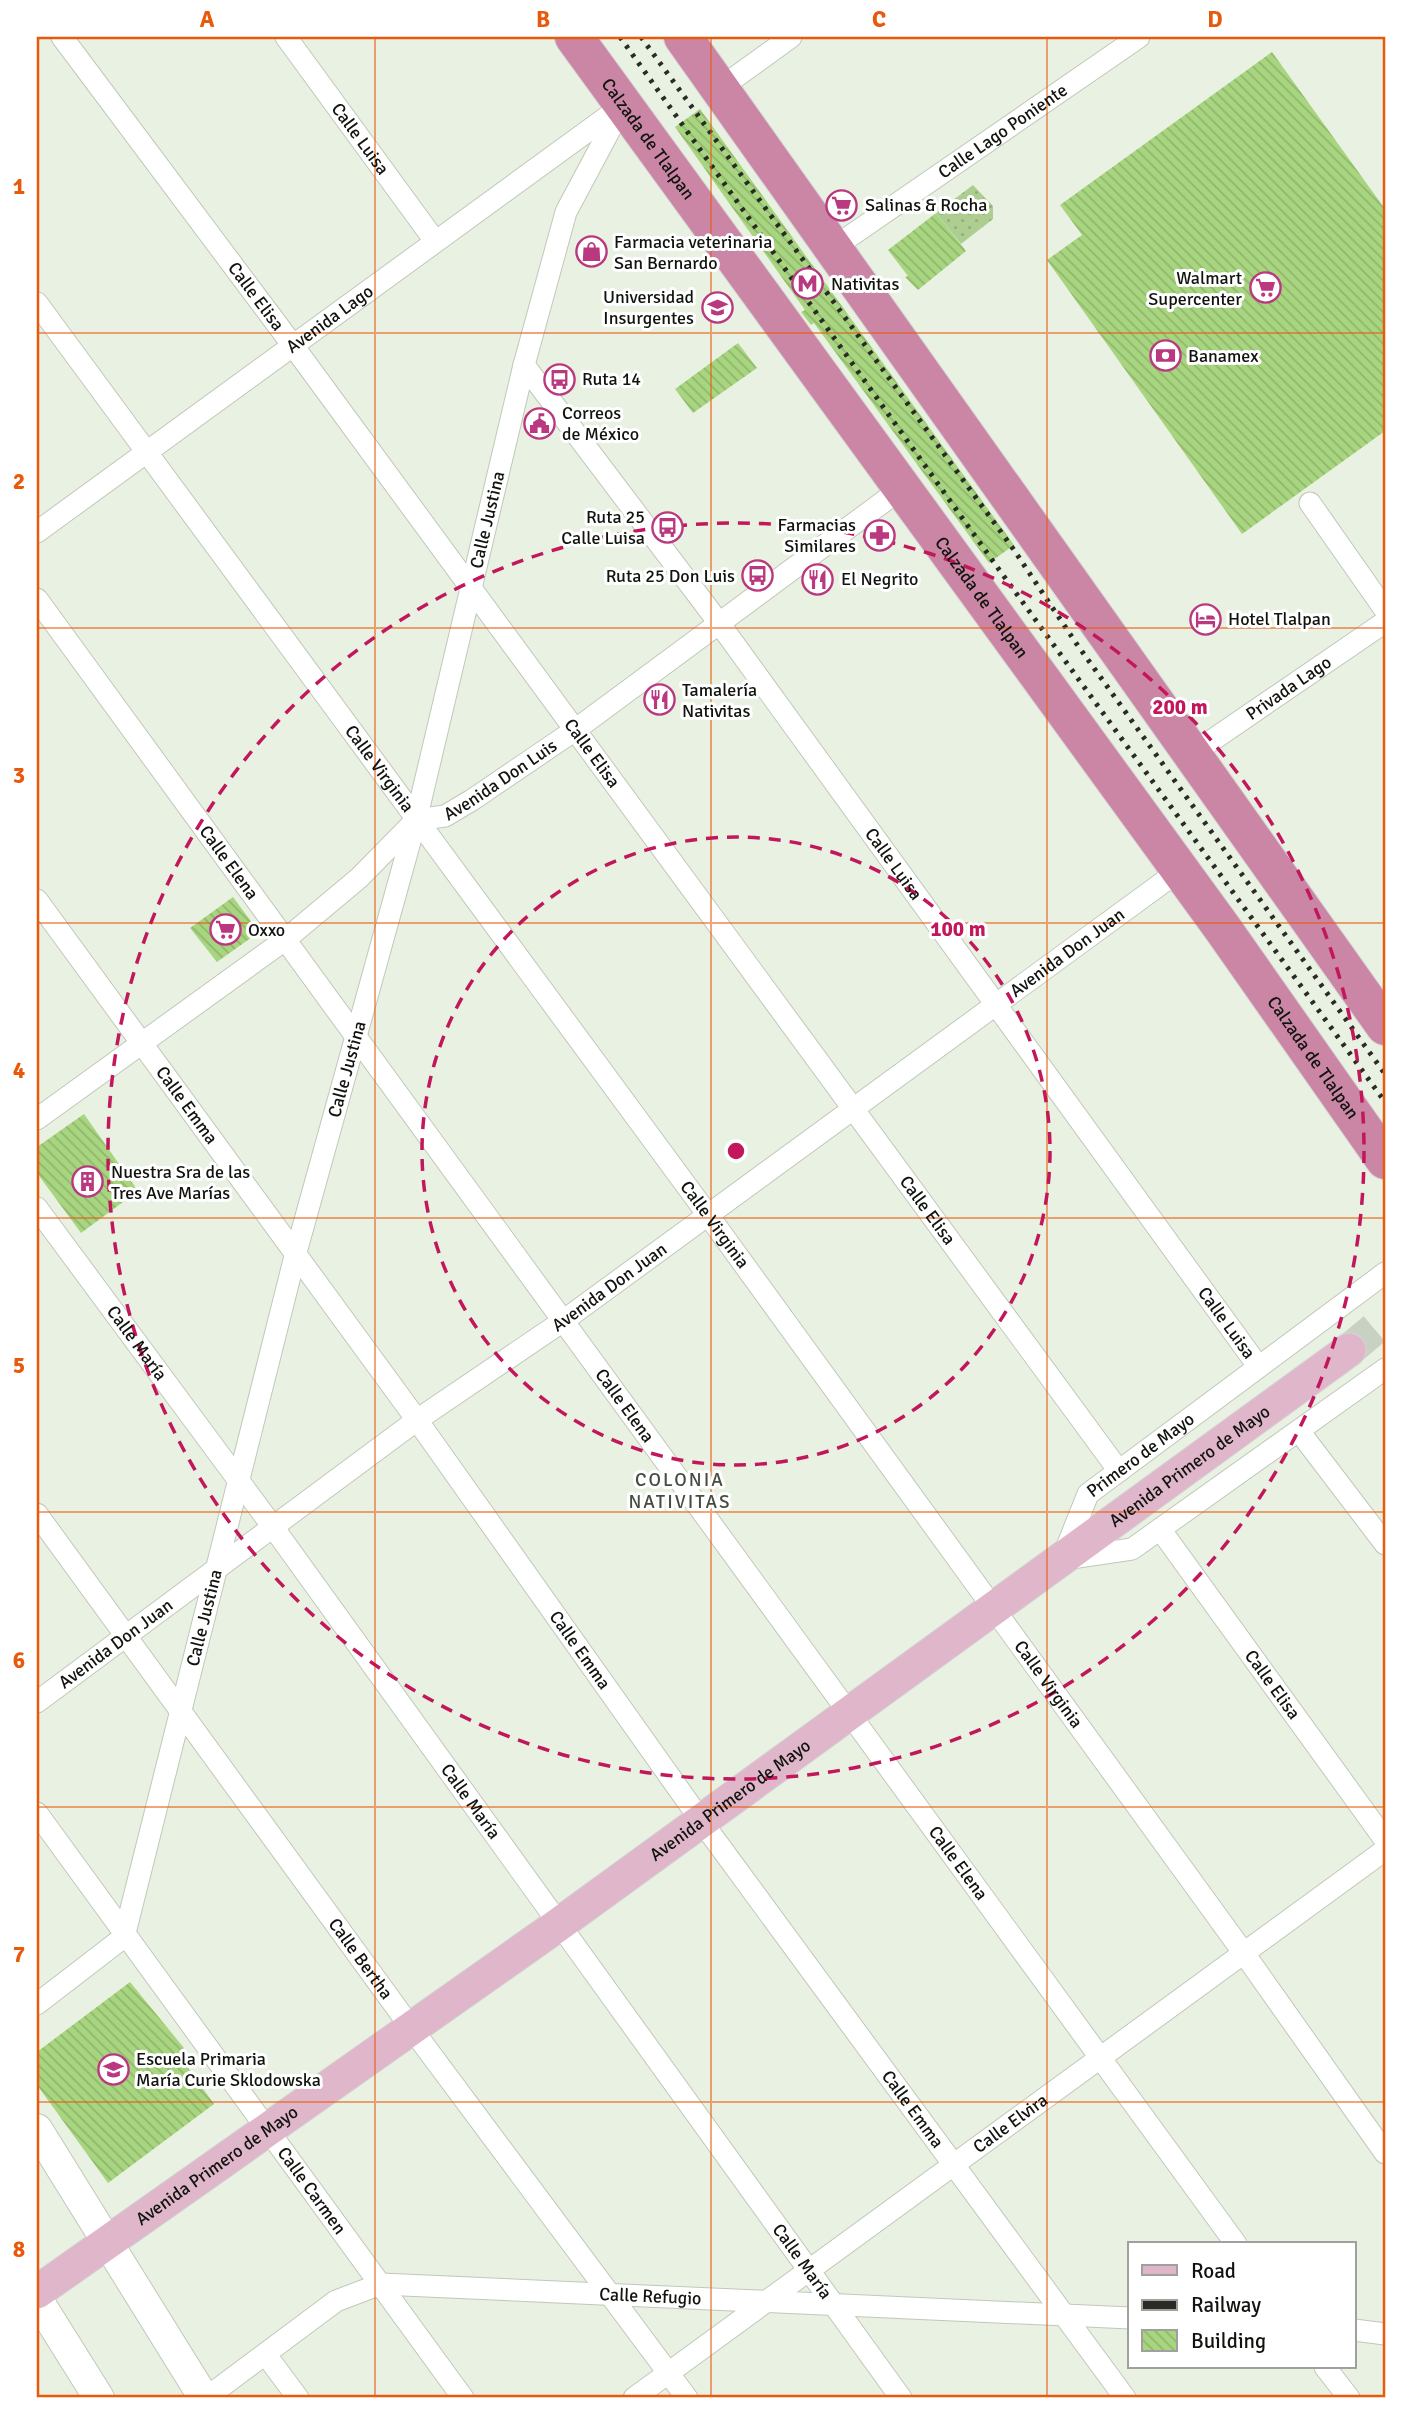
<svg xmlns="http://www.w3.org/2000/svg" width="1422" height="2435" viewBox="0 0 1422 2435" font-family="Signika,sans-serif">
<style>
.grass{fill:url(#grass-dots)}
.building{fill:url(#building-back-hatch)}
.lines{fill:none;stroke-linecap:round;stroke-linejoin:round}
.primary-tunnel{stroke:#c9d1c2;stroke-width:33;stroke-dasharray:33 17;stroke-linecap:butt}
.street-casing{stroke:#c0c8b9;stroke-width:23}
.secondary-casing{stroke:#c0c8b9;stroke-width:32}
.primary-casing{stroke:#d4d5d4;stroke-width:35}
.highway-casing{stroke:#d4d5d4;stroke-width:40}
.street{stroke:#fff;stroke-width:21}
.secondary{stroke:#fff;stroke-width:30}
.primary{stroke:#e0b6ca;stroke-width:33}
.highway{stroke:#cb86a6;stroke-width:38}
.rail{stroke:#282c25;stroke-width:5;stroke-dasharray:3.5 7;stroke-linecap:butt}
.grid{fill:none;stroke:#e8590c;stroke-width:2;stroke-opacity:0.55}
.ring{fill:none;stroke:#c2185b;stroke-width:3.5;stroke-dasharray:12 9}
.labels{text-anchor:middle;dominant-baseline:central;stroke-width:6;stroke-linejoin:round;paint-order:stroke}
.street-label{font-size:18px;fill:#11140e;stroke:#fff}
.poi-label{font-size:18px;fill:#11140e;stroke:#fff;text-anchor:start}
.neighbourhood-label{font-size:19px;letter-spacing:2px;fill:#464d40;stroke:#fff}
.centre{fill:#c2185b;stroke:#fff;stroke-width:3.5}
.ring-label{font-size:21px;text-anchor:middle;font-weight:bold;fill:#c2185b;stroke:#fff;stroke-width:6;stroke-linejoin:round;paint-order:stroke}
.neatline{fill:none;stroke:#e8590c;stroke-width:2.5}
.grid-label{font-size:23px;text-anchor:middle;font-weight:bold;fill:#e8590c}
</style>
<defs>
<pattern id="grass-dots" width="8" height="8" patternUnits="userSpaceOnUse" patternTransform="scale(1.75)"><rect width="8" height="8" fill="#adcd91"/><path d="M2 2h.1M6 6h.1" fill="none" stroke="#94af7c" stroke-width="1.8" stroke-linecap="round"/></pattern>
<pattern id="building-back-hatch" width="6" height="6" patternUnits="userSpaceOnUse" patternTransform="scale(1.75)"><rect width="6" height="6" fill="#a8d57f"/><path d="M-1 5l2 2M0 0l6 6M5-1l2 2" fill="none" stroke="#90b66d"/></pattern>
</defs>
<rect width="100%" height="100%" fill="#e9f2e2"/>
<!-- grass -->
<path class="grass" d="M973,185L993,206V219L961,244L936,213Z"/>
<!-- building -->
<path class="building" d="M1272,52L1385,209V431L1242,534L1047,260L1082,235L1060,205Z
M700,109L1014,545L989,563L814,323L811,325L801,312L805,310L675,127Z
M936,213L966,251L918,290L905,277L908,276L888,250Z
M738,343L757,368L693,413L675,389Z
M233,897L259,932L217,962L190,928Z
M84,1114L138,1191L81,1233L37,1173V1147Z
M130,1982L184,2048L178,2054L214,2104L108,2183L37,2085V2052Z"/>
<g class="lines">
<!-- primary-tunnel -->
<path class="primary-tunnel" d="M1349,1350L1385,1320"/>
<defs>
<g id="street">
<path id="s1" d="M62,37L294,347L1119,1471"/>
<path id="s2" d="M286,37L435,241"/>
<path d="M719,89L791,37"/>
<path id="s3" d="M833,248L1139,37"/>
<path id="s4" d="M37,303L708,1215L1243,1952L1385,2153"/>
<path id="s5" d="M524,365L719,623L1258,1366"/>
<path d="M1310,503L1385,610"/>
<path id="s6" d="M37,532L618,109"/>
<path id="s7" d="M37,599L1236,2244"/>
<path id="s8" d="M1192,754L1385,622"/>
<path id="s9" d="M37,900L417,1420L702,1822L1125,2398"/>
<path id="s10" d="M37,1119L286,939L359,878L416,820L445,816L472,800L575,730L902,488"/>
<path id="s11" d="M37,1208L273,1527L901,2398"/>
<path d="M1299,1431L1385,1544"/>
<path id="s12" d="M37,1514L412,2029L687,2398"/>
<path id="s13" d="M1160,1529L1385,1840"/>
<path id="s14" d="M1064,1554L1088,1494L1385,1273"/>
<path d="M1071,1558L1132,1549L1385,1369"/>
<path id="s15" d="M37,1702L417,1420L563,1321L1180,870"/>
<path id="s16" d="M37,1813L463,2398"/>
<path id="s17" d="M37,2004L124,1937L295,1256L416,820L524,365L566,212L623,105"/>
<path d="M1354,2330L1385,2334"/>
<path d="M266,2355L298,2398"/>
<path d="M1325,2367L1349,2398"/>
<path id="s18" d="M206,2398L336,2301L381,2284L1130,2318"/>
<path id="s19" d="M634,2398L1385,1850"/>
</g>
<path id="secondary" d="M37,2129L204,2398
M37,2299L99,2398"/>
<g id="primary">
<path id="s20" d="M37,2292L558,1925L1349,1350"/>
</g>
<g id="highway">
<path id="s21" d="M574,37L1223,929L1385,1160"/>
<path d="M683,37L1385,1026"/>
</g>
</defs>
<!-- street casing -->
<use href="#street" class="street-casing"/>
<!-- secondary casing -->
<use href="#secondary" class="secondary-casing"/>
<!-- primary casing -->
<use href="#primary" class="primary-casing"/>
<!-- highway casing -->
<use href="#highway" class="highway-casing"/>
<!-- street -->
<use href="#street" class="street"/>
<!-- secondary -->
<use href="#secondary" class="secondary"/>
<!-- primary -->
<use href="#primary" class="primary"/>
<!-- highway -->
<use href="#highway" class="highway"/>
<!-- rail -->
<path class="rail" d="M620,37L995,564L1385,1102
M641,37L1014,550L1076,643L1385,1074"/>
</g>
<!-- grid -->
<path class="grid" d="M375,37V2398M711,37V2398M1047,37V2398M37,333H1385M37,628H1385M37,923H1385M37,1218H1385M37,1512H1385M37,1807H1385M37,2102H1385"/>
<!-- distance rings -->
<g class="ring">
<circle cx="736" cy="1151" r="314"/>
<circle cx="736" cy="1151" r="628"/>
</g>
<!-- icons -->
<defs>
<symbol id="supermarket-ring" viewBox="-11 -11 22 22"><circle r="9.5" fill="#fff" stroke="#ba387f" stroke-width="1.5"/><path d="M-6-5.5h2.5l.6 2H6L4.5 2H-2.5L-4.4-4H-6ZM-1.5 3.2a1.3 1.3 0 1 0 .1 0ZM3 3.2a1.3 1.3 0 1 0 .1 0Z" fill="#ba387f"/></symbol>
<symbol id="shop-ring" viewBox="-11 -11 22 22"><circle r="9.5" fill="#fff" stroke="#ba387f" stroke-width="1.5"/><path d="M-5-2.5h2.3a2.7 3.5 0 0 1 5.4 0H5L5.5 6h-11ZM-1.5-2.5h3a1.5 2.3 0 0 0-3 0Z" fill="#ba387f"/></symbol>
<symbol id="metro-ring" viewBox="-11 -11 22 22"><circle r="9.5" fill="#fff" stroke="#ba387f" stroke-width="1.5"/><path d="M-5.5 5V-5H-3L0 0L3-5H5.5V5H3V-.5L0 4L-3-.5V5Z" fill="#ba387f"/></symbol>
<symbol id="university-ring" viewBox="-11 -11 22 22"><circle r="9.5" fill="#fff" stroke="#ba387f" stroke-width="1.5"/><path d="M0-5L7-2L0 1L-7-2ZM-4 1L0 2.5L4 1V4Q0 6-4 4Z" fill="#ba387f"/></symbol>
<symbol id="bank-ring" viewBox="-11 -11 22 22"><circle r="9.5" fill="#fff" stroke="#ba387f" stroke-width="1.5"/><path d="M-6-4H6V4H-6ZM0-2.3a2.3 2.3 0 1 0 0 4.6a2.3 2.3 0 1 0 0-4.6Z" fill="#ba387f"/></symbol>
<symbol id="bus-ring" viewBox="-11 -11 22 22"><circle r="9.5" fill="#fff" stroke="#ba387f" stroke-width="1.5"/><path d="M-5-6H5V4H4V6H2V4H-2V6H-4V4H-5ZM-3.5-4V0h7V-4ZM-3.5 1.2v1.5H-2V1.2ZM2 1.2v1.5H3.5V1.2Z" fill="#ba387f"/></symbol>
<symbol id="civic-ring" viewBox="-11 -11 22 22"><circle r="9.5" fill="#fff" stroke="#ba387f" stroke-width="1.5"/><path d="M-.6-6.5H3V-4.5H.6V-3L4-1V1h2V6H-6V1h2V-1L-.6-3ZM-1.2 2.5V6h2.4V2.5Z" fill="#ba387f"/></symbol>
<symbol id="pharmacy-ring" viewBox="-11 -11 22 22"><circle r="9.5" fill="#fff" stroke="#ba387f" stroke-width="1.5"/><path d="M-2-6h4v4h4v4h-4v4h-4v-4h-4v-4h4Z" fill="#ba387f"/></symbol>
<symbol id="restaurant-ring" viewBox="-11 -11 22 22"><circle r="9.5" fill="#fff" stroke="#ba387f" stroke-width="1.5"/><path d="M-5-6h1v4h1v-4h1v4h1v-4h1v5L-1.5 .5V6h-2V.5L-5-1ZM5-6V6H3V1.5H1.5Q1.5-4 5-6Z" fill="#ba387f"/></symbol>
<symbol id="hotel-ring" viewBox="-11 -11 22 22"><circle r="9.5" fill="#fff" stroke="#ba387f" stroke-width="1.5"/><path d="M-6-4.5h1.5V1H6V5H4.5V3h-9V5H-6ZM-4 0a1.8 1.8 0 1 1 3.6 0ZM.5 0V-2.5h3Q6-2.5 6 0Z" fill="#ba387f"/></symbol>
<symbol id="building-ring" viewBox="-11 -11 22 22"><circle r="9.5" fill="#fff" stroke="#ba387f" stroke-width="1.5"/><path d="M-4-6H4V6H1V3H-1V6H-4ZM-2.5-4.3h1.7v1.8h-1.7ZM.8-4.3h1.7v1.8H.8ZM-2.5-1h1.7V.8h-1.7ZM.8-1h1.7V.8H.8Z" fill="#ba387f"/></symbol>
<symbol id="school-ring" viewBox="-11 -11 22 22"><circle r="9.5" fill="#fff" stroke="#ba387f" stroke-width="1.5"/><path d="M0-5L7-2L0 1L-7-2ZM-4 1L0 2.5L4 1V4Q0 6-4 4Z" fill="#ba387f"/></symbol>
</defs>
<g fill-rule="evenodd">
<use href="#supermarket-ring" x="824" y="188" width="35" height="35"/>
<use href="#shop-ring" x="574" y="234" width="35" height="35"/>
<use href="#metro-ring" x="790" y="266" width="35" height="35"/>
<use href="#supermarket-ring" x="1248" y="270" width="35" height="35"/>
<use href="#university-ring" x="700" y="290" width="35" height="35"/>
<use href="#bank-ring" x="1148" y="338" width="35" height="35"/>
<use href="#bus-ring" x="542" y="362" width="35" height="35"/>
<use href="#civic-ring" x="522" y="406" width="35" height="35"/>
<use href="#bus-ring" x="650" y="510" width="35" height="35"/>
<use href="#pharmacy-ring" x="862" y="518" width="35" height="35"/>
<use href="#bus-ring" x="740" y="558" width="35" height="35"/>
<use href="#restaurant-ring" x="800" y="562" width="35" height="35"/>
<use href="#hotel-ring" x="1188" y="602" width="35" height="35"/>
<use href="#restaurant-ring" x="642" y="682" width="35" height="35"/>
<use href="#supermarket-ring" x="208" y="912" width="35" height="35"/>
<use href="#building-ring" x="70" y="1164" width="35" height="35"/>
<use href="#school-ring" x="96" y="2052" width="35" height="35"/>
</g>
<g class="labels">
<!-- street labels -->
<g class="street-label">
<text stroke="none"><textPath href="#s3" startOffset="206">Calle Lago Poniente</textPath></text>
<text stroke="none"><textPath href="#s2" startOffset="126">Calle Luisa</textPath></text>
<text stroke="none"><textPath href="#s21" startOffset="126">Calzada de Tlalpan</textPath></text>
<text stroke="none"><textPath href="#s1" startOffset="324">Calle Elisa</textPath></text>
<text stroke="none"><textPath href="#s6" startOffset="362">Avenida Lago</textPath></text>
<text stroke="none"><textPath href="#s17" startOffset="1573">Calle Justina</textPath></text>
<text stroke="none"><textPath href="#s21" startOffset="693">Calzada de Tlalpan</textPath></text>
<text stroke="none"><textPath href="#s8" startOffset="117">Privada Lago</textPath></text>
<text stroke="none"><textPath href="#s1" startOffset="891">Calle Elisa</textPath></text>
<text stroke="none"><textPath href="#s4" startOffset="578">Calle Virginia</textPath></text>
<text stroke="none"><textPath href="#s10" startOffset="579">Avenida Don Luis</textPath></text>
<text stroke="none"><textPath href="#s7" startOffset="326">Calle Elena</textPath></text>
<text stroke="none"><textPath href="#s5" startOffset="621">Calle Luisa</textPath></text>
<text stroke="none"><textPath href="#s15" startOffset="1274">Avenida Don Juan</textPath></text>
<text stroke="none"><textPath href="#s21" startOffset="1260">Calzada de Tlalpan</textPath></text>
<text stroke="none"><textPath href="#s17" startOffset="1006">Calle Justina</textPath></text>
<text stroke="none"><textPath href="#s9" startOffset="254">Calle Emma</textPath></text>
<text stroke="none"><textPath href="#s1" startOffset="1458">Calle Elisa</textPath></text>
<text stroke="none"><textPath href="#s4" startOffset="1144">Calle Virginia</textPath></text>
<text stroke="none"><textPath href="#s15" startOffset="707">Avenida Don Juan</textPath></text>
<text stroke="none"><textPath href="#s5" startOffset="1188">Calle Luisa</textPath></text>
<text stroke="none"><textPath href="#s11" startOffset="168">Calle María</textPath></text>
<text stroke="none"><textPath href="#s7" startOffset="998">Calle Elena</textPath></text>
<text stroke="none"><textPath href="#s14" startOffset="130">Primero de Mayo</textPath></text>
<text stroke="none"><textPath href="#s20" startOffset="1418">Avenida Primero de Mayo</textPath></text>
<text stroke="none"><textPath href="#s17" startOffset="439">Calle Justina</textPath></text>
<text stroke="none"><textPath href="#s15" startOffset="98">Avenida Don Juan</textPath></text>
<text stroke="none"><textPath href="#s9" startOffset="926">Calle Emma</textPath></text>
<text stroke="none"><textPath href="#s4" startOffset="1712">Calle Virginia</textPath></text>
<text stroke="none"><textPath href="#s13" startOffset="192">Calle Elisa</textPath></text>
<text stroke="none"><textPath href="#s20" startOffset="850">Avenida Primero de Mayo</textPath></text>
<text stroke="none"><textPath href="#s11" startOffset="735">Calle María</textPath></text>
<text stroke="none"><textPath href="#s7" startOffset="1564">Calle Elena</textPath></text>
<text stroke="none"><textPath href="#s12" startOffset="550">Calle Bertha</textPath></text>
<text stroke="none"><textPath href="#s9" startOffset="1493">Calle Emma</textPath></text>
<text stroke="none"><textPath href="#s19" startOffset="466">Calle Elvira</textPath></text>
<text stroke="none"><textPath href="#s20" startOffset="220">Avenida Primero de Mayo</textPath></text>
<text stroke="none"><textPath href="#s16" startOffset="467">Calle Carmen</textPath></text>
<text stroke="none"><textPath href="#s11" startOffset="1302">Calle María</textPath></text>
<text stroke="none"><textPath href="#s18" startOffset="480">Calle Refugio</textPath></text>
</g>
<!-- poi labels -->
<g class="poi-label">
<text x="865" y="205">Salinas &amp; Rocha</text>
<text x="614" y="242">Farmacia veterinaria<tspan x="614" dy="21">San Bernardo</tspan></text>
<text x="1242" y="278" text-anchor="end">Walmart<tspan x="1242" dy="21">Supercenter</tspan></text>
<text x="831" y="284">Nativitas</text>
<text x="694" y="297" text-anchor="end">Universidad<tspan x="694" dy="21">Insurgentes</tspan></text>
<text x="1188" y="356">Banamex</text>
<text x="582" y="379">Ruta 14</text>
<text x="562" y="413">Correos<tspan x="562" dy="21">de México</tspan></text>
<text x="645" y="517" text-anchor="end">Ruta 25<tspan x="645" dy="21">Calle Luisa</tspan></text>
<text x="856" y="525" text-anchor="end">Farmacias<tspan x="856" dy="21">Similares</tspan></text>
<text x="735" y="576" text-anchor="end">Ruta 25 Don Luis</text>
<text x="841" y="579">El Negrito</text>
<text x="1228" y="619">Hotel Tlalpan</text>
<text x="682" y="690">Tamalería<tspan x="682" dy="21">Nativitas</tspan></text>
<text x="248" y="930">Oxxo</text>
<text x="111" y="1172">Nuestra Sra de las<tspan x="111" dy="21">Tres Ave Marías</tspan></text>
<text x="136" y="2059">Escuela Primaria<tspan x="136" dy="21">María Curie Sklodowska</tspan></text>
</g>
<!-- neighbourhood labels -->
<g class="neighbourhood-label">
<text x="680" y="1480">COLONIA<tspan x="680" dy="22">NATIVITAS</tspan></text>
</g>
</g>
<circle cx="736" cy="1151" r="10" class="centre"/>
<g class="ring-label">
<text x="1180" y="714">200 m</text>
<text x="958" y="936">100 m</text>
</g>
<!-- border -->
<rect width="1422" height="2435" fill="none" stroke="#ffffff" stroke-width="77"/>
<!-- legend -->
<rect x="1128" y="2242" width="228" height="126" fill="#ffffff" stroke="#a0a19f" stroke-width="2"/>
<rect x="1142" y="2265" width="35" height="10" fill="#e0b6ca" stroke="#a0a19f" stroke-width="2"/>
<text x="1191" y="2278" font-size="21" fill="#11140e">Road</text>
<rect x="1142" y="2300" width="35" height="10" fill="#282c25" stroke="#a0a19f" stroke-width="2"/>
<text x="1191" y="2312" font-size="21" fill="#11140e">Railway</text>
<rect x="1142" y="2330" width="35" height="21" fill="url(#building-back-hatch)" stroke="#a0a19f" stroke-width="2"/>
<text x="1191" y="2348" font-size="21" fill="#11140e">Building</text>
<rect x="38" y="38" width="1346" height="2358" class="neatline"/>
<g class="grid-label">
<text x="207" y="27">A</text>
<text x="543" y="27">B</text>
<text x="879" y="27">C</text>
<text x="1215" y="27">D</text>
<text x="19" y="194">1</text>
<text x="19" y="489">2</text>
<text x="19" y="783">3</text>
<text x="19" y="1078">4</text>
<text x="19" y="1373">5</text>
<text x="19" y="1668">6</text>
<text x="19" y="1962">7</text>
<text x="19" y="2257">8</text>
</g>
</svg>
